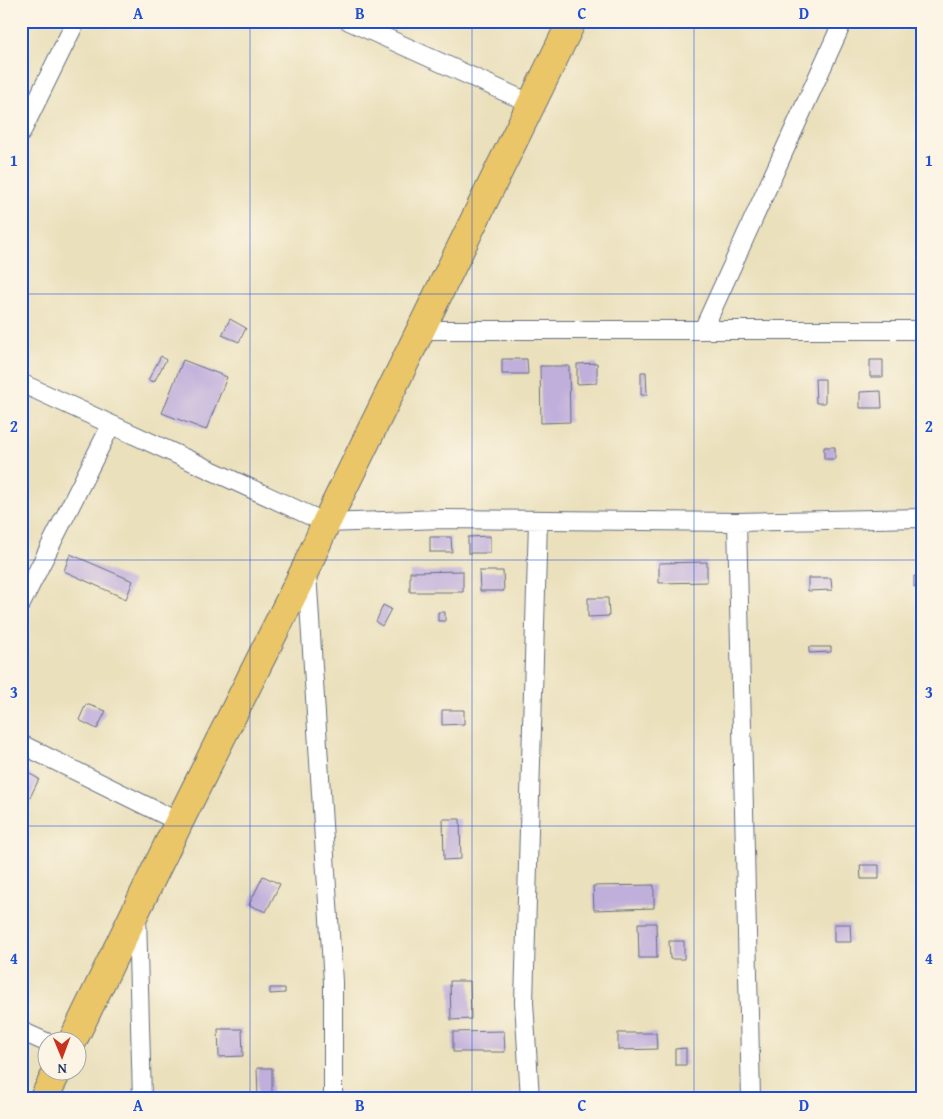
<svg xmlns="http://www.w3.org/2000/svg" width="943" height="1119" viewBox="0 0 943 1119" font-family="'Gentium Book Plus',serif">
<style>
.building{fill:#c0afdb}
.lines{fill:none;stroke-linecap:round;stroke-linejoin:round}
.minor-casing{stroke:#636d7f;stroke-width:20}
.primary-casing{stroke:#636d7f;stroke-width:30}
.minor{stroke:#fff;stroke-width:18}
.primary{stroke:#eac669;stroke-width:28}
.grid{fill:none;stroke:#1d4ed8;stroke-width:1;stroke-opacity:0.55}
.neatline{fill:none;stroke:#1d4ed8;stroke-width:2}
.grid-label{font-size:16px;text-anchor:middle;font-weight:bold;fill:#1d4ed8}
</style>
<rect width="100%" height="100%" fill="#fcf5e5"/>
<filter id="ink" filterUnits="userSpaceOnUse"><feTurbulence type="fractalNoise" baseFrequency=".02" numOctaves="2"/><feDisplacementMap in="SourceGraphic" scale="10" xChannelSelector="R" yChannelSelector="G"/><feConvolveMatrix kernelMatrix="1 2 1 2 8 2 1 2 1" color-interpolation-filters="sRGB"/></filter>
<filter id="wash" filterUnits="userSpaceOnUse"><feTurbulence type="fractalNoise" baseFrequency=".0096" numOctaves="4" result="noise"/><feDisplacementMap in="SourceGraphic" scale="20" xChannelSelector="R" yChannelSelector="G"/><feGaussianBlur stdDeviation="1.12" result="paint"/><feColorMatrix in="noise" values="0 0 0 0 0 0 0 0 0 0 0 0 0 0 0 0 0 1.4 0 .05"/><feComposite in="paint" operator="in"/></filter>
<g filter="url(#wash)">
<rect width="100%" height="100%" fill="#eae0bc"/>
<g id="blocks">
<!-- building -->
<path class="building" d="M230,319L246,328L239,342L222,335Z
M161,356L166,360L154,382L148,380Z
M502,359H527L528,374H502Z
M183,360L227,377L206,430L162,413Z
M870,360H883V377H870Z
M597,363V383L577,384V364Z
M540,366H569L570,422L541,423Z
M641,372H646L647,395H641Z
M815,379H825V403H816Z
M881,391L882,408H860V392Z
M824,447H835V459H824Z
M490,536V553H468V537Z
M430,537H451L452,552H430Z
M70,554L133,581L126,599L64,571Z
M707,562V582L659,583V563Z
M463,571V592H410V572Z
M479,571H503L504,591H480Z
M914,576H922V587H914Z
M808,578H831L832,590L808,591Z
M588,598H608L609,616L588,617Z
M383,605L391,609L382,626L376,622Z
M438,612H445V621H438Z
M809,647H831V652L809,653Z
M86,704L106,711L97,729L79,720Z
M442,710H464V724L442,725Z
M21,769L39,779L21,816Z
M443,819H460L461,859L444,860Z
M860,865H879V879H861Z
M263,876L280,884L266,912L249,905Z
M654,885V908L594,910L593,886Z
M638,923H656L657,958H639Z
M834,924H850L851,942H834Z
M669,941H684V959H670Z
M450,981H470L471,1019L451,1020Z
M270,988H285V993L270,994Z
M218,1029H242L243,1056L219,1057Z
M504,1031L505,1052H453V1032Z
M618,1033H656L657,1049L618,1050Z
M686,1048V1065H675V1049Z
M257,1068H272V1098H258Z"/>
</g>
</g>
<g filter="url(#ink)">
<use href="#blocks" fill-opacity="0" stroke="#636d7f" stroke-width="1"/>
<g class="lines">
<defs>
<path id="minor" d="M349,21L532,104
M21,133L76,21
M421,330H922
M703,330L843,21
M21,383L326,523L441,519L737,522L922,518
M737,522L751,1098
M307,572L333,982V1098
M21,604L111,425
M21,744L179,822
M137,916L142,1098
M21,1031L48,1043
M530,1098L524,1002L538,521"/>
<path id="primary" d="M72,1042L179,822L306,568L326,523L572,21
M44,1098L57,1072"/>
</defs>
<!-- minor casing -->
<use href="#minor" class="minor-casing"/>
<!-- primary casing -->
<use href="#primary" class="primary-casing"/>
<!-- minor -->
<use href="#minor" class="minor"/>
<!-- primary -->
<use href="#primary" class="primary"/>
</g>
</g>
<!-- grid -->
<path class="grid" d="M250,21V1098M472,21V1098M694,21V1098M21,294H922M21,560H922M21,826H922"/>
<!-- margin -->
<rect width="943" height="1119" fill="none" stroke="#fcf5e5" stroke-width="55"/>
<!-- north arrow -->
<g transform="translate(62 1056) rotate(179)"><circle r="24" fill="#fcf5e5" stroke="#a2a6af"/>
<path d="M0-4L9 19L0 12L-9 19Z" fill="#c8321e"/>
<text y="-8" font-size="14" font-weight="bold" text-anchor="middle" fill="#1b2f5e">N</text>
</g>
<rect x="28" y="28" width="888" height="1064" class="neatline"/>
<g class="grid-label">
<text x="138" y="19">A</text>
<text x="360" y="19">B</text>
<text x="582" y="19">C</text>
<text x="804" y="19">D</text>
<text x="14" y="166">1</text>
<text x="929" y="166">1</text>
<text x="14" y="432">2</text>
<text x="929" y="432">2</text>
<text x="14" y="698">3</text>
<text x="929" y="698">3</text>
<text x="14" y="964">4</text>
<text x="929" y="964">4</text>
<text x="138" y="1111">A</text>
<text x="360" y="1111">B</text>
<text x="582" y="1111">C</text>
<text x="804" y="1111">D</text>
</g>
</svg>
